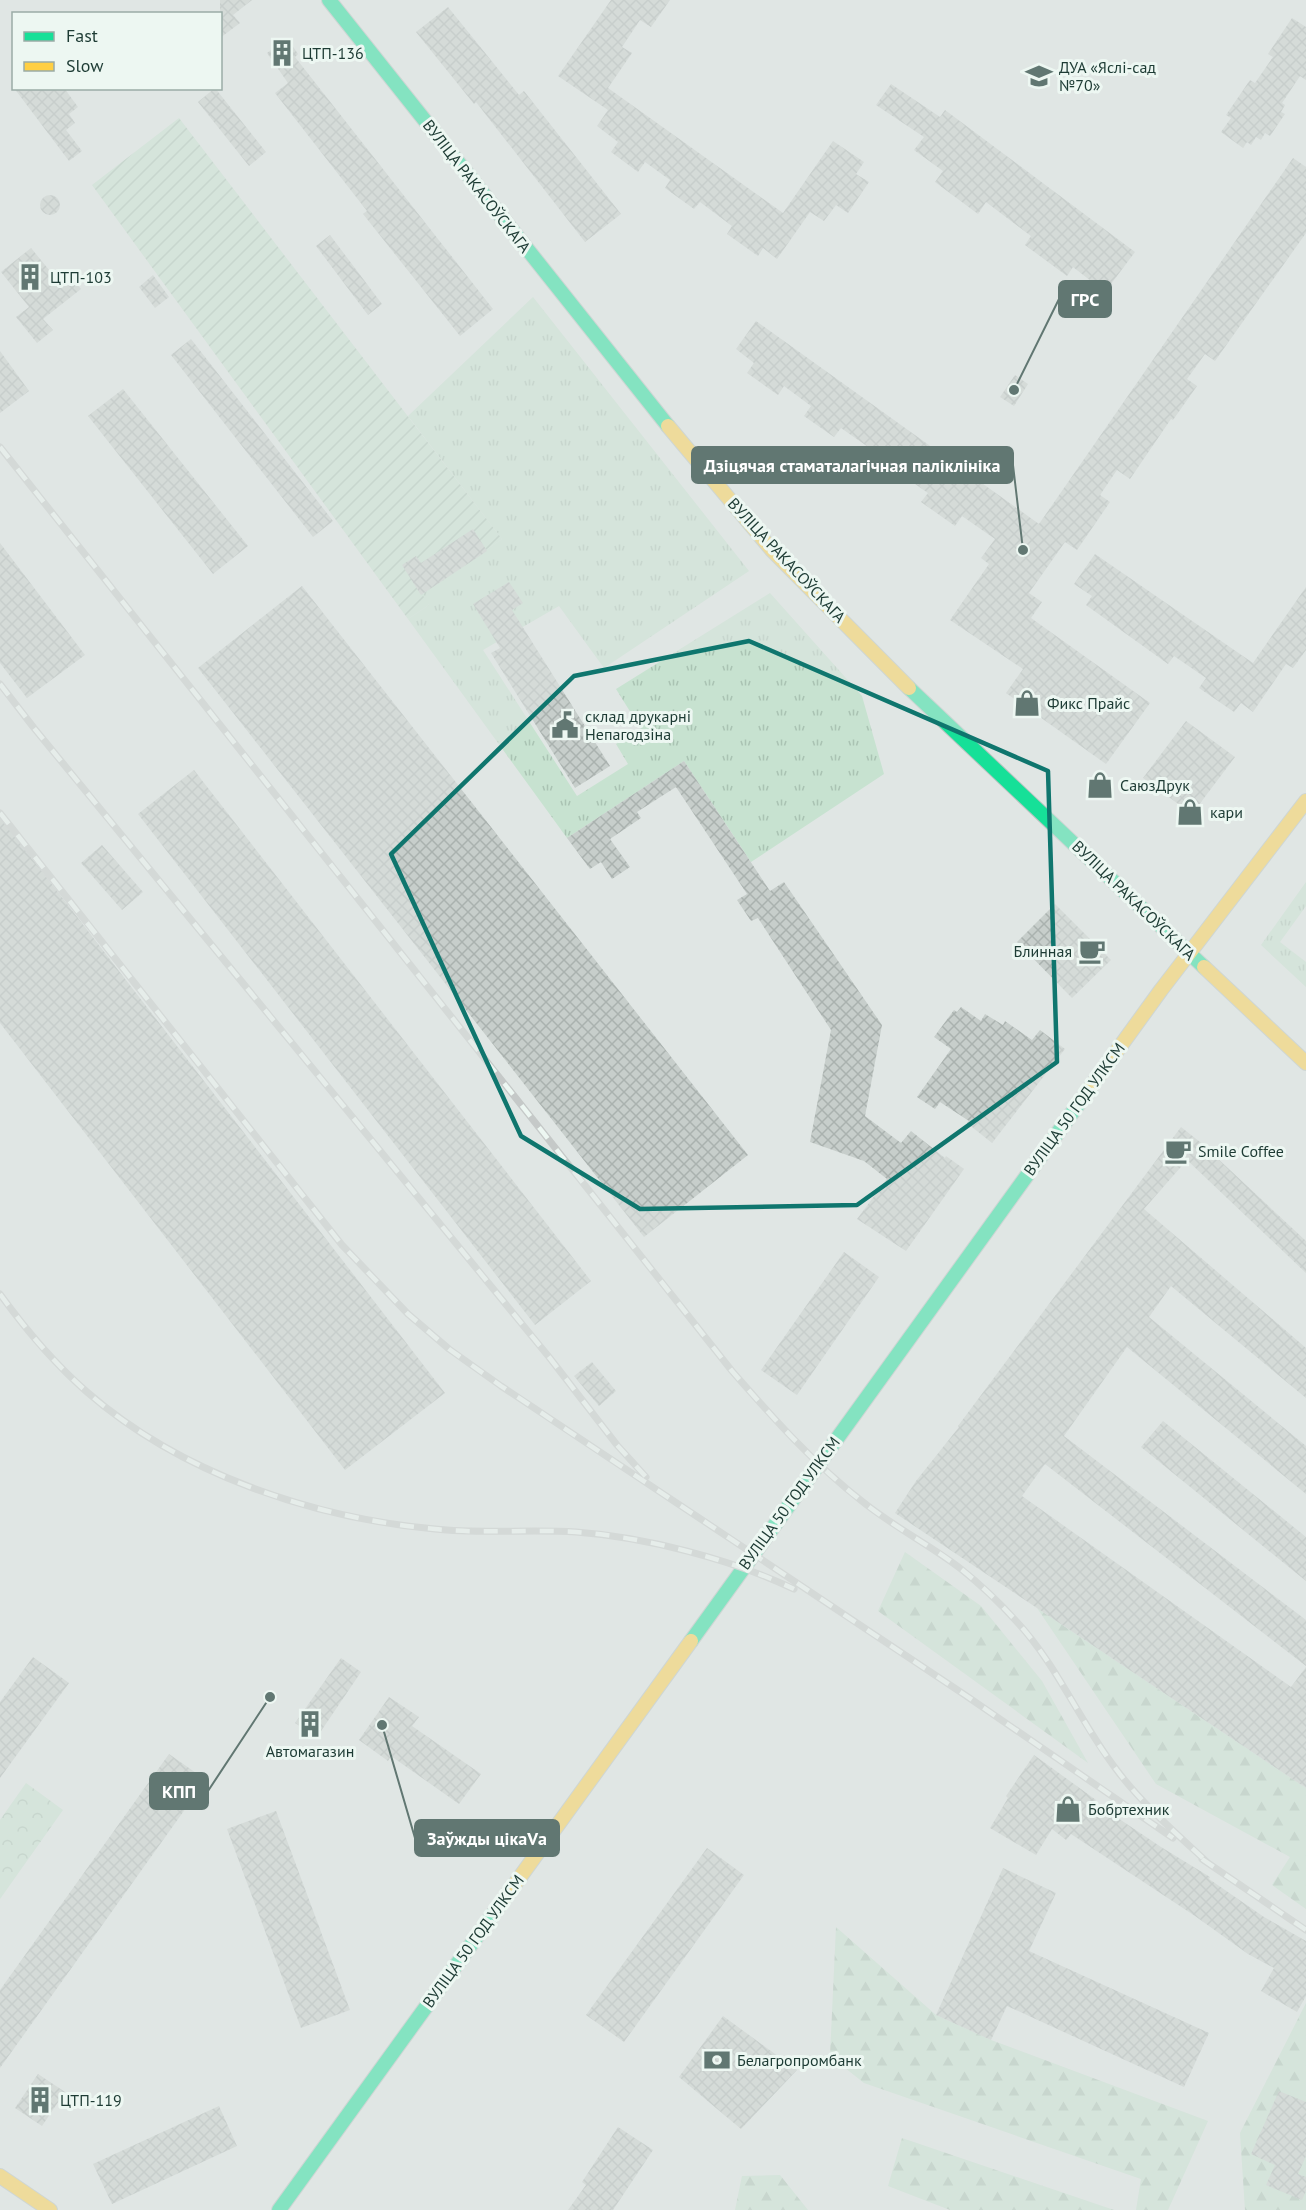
<svg xmlns="http://www.w3.org/2000/svg" width="1306" height="2210" viewBox="0 0 1306 2210" font-family="'PT Sans',sans-serif">
<style>
.grass{fill:url(#grass-tufts)}
.forest{fill:url(#forest-firs)}
.park{fill:url(#park-crowns)}
.garden{fill:url(#garden-furrows)}
.building{fill:url(#building-cross-hatch)}
.lines{fill:none;stroke-linecap:round;stroke-linejoin:round}
.fast-casing{stroke:#b8c3c0;stroke-width:16}
.slow-casing{stroke:#b8c3c0;stroke-width:16}
.fast{stroke:#16e098;stroke-width:14}
.slow{stroke:#ffcf43;stroke-width:14}
.rail-casing{stroke:#c5c9c8;stroke-width:7}
.rail{stroke:#edf7f2;stroke-width:4.5;stroke-dasharray:14;stroke-linecap:butt}
.marked{fill:none;stroke:#0f766e;stroke-width:4.5;stroke-linejoin:round}
.labels{text-anchor:middle;dominant-baseline:central;stroke-width:6;stroke-linejoin:round;paint-order:stroke}
.poi-label{font-size:16px;fill:#1d3b34;stroke:#edf7f2;text-anchor:start}
.street-label{font-size:16px;fill:#1d3b34;stroke:#edf7f2}
.leader{fill:none;stroke:#617772;stroke-width:2}
.callout-dot{fill:#617772;stroke:#edf7f2;stroke-width:2}
.callout{fill:#617772;stroke:#617772;stroke-width:2}
.callout-label{font-size:18px;text-anchor:middle;font-weight:bold;fill:#fff}
</style>
<defs>
<pattern id="grass-tufts" width="24" height="20" patternUnits="userSpaceOnUse" patternTransform="scale(1.5)"><rect width="24" height="20" fill="#c7e2d0"/><path d="M3 7l-1-3M5 7V3M7 7l1-3M15 17l-1-3M17 17v-4M19 17l1-3" fill="none" stroke="#aac3b3"/></pattern>
<pattern id="forest-firs" width="22" height="20" patternUnits="userSpaceOnUse" patternTransform="scale(1.5)"><rect width="22" height="20" fill="#c7e2d0"/><path d="M5 1l3.5 6h-7zM16 11l3.5 6h-7z" fill="#aac3b3"/></pattern>
<pattern id="park-crowns" width="20" height="18" patternUnits="userSpaceOnUse" patternTransform="scale(1.5)"><rect width="20" height="18" fill="#c7e2d0"/><path d="M2 6a3 3 0 1 1 6 0M12 15a3 3 0 1 1 6 0" fill="none" stroke="#aac3b3"/></pattern>
<pattern id="garden-furrows" width="10" height="10" patternUnits="userSpaceOnUse" patternTransform="scale(1.5)"><rect width="10" height="10" fill="#c7e2d0"/><path d="M-1 1l2-2M0 10L10 0M9 11l2-2" fill="none" stroke="#aac3b3"/></pattern>
<pattern id="building-cross-hatch" width="8" height="8" patternUnits="userSpaceOnUse" patternTransform="scale(1.5)"><rect width="8" height="8" fill="#c7cecb"/><path d="M0 0l8 8M0 8l8-8" fill="none" stroke="#aab2af"/></pattern>
</defs>
<rect width="100%" height="100%" fill="#e0e6e4"/>
<!-- grass -->
<path class="grass" d="M533,297L749,571L604,668L559,606L483,650L577,796L628,764L616,744L641,729L616,689L770,593L862,696L884,774L751,862L684,761L567,838L408,619L429,605L421,595L502,539L408,416Z
M1306,882V906L1280,942L1306,962V987L1261,945Z"/>
<!-- forest -->
<path class="forest" d="M905,1552L981,1606L1042,1681L1088,1763L878,1611Z
M1037,1608L1306,1788V1909L1272,1885L1290,1857L1156,1784Z
M836,1927L936,2015L991,2040L1208,2121L1168,2210H1136L1141,2179L864,2083L830,2056Z
M1306,2003V2210H1245L1240,2133Z
M902,2138L1114,2210H950L888,2186Z
M780,2175L808,2210H735L742,2176Z"/>
<!-- park -->
<path class="park" d="M26,1783L63,1810L0,1899V1820Z"/>
<!-- garden -->
<path class="garden" d="M179,118L502,539L422,594L429,605L408,619L92,185Z"/>
<!-- building -->
<path class="building" d="M220,0H252L233,15L240,23L220,38Z
M611,0H670L651,27L640,20L622,47L632,53L608,88L783,213L833,141L864,162L856,174L869,182L848,213L836,205L824,221L810,212L777,259L763,248L758,256L727,234L732,226L700,202L694,209L665,188L670,180L645,162L638,172L611,152L618,142L597,126L608,110L558,76Z
M448,7L519,95L524,91L621,214L585,242L476,102L474,104L416,32Z
M1292,18L1306,27V80L1300,76L1282,103L1285,105L1281,112L1285,114L1270,136L1265,133L1261,140L1256,137L1251,145L1247,142L1243,148L1221,132L1231,118L1226,115L1250,80L1255,83L1273,57L1268,54Z
M287,38L298,54L295,57L493,309L460,336L363,214L367,211L275,93L288,83L267,53Z
M891,84L940,117L945,110L1135,252L1105,292L1073,267L1067,276L1025,245L1031,236L986,202L978,214L935,182L943,171L914,150L924,137L876,105Z
M14,88H64L78,107L69,114L75,123L66,130L82,151L69,161Z
M215,88L266,152L249,166L198,102Z
M1293,158L1306,167V233L1215,361L1205,354L1187,379L1197,386L1173,420L1171,419L1130,479L1117,470L1100,495L1110,502L1077,550L1065,542L1029,593L1042,602L1031,618L1150,703L1106,764L1006,693L1023,669L950,620L989,564L981,558L995,539L962,516L955,526L921,502L928,493L902,475L896,484L863,461L871,449L841,428L834,437L804,416L811,406L784,386L778,395L747,373L754,363L736,349L756,321L1039,524Z
M40 205a10 10 0 1 1 20 0a10 10 0 1 1-20 0Z
M330,235L382,304L368,315L316,246Z
M31,248L59,282L69,274L81,289L43,319L53,330L37,343L16,317L29,307L1,272Z
M153,275L169,297L155,308L139,287Z
M191,339L333,521L313,537L171,355Z
M0,351L29,391L0,413Z
M1015,375L1028,384L1014,406L1000,397Z
M123,389L248,546L213,574L88,416Z
M473,529L487,551L421,595L402,565L416,556L421,563Z
M0,543L85,655L27,698L0,663Z
M1095,554L1253,663L1306,587V650L1293,668L1286,664L1253,712L1241,703L1234,712L1199,688L1206,678L1174,656L1168,664L1086,605L1092,596L1074,584Z
M509,582L523,603L512,610L610,766L575,788L491,653L500,648L473,604Z
M302,586L748,1155L644,1237L198,668Z
M1186,721L1235,757L1192,814L1143,778Z
M684,761L770,891L784,882L882,1025L865,1116L901,1143L911,1131L945,1158L946,1156L964,1169L906,1251L857,1219L887,1179L864,1161L810,1142L831,1030L758,918L751,921L737,900L747,894L676,787L637,812L641,818L610,839L630,867L612,879L601,862L590,869L567,838Z
M194,770L591,1281L535,1325L138,814Z
M0,817L445,1393L345,1470L0,1023Z
M102,845L143,892L122,910L81,863Z
M1055,904L1111,960L1072,998L1017,942Z
M961,1007L981,1021L985,1014L1003,1025L1005,1021L1032,1040L1040,1030L1065,1049L992,1143L967,1123L969,1121L940,1102L935,1109L917,1097L951,1049L934,1037L954,1010L957,1012Z
M1181,1127L1200,1142L1306,1241V1273L1187,1160L1144,1209L1306,1348V1398L1171,1286L1149,1317L1306,1446V1494L1127,1347L1064,1436L1306,1620V1666L1045,1464L1022,1496L1291,1687L1306,1667V1788L895,1513L916,1481L959,1427L958,1426Z
M844,1252L879,1277L797,1395L761,1370Z
M592,1362L616,1391L599,1406L574,1376Z
M1163,1421L1306,1537V1581L1141,1447Z
M33,1657L69,1683L0,1778V1702Z
M341,1658L361,1672L317,1737L295,1723Z
M389,1697L419,1717L412,1726L481,1774L459,1804L391,1756L388,1761L359,1740Z
M169,1754L206,1780L0,2068V1990Z
M1034,1755L1096,1800L1094,1802L1161,1847L1210,1877L1209,1879L1264,1917L1306,1941V1996L1297,2012L1261,1991L1274,1968L1248,1954L1195,1916L1071,1834L1066,1840L1052,1829L1036,1855L990,1828L1008,1798L1006,1796Z
M276,1811L350,2010L301,2028L227,1829Z
M707,1848L744,1875L624,2042L586,2015Z
M1003,1868L1056,1893L1029,1951L1209,2033L1184,2087L1007,2006L991,2040L936,2015Z
M723,2016L797,2070L741,2129L679,2077Z
M38,2074L65,2092L42,2126L15,2108Z
M1279,2091L1306,2102V2156L1298,2174L1306,2177V2191L1302,2200L1266,2185L1275,2165L1251,2154Z
M219,2106L237,2146L112,2204L93,2164Z
M618,2127L653,2150L613,2210H568L586,2185L582,2182Z"/>
<g class="lines">
<defs>
<path id="fast" d="M329,0L668,426
M909,688L1204,967
M691,1641L1085,1095
M279,2210L499,1906"/>
<path id="slow" d="M668,426L772,550L909,688
M1204,967L1306,1063
M1085,1095L1161,990L1306,801
M499,1906L691,1641
M0,2176L50,2210"/>
</defs>
<!-- fast casing -->
<use href="#fast" class="fast-casing"/>
<!-- slow casing -->
<use href="#slow" class="slow-casing"/>
<!-- fast -->
<use href="#fast" class="fast"/>
<!-- slow -->
<use href="#slow" class="slow"/>
<defs>
<path id="rail" d="M0,447L732,1371C773,1418 814,1464 863,1502C894,1527 930,1545 961,1569C981,1585 1000,1603 1017,1622C1057,1665 1080,1722 1116,1769C1142,1804 1176,1833 1208,1863
M0,684L34,728L549,1357L617,1445L646,1477
M0,813L342,1245L408,1314L449,1349L501,1386L965,1695L1173,1838
M0,1294C26,1330 54,1363 87,1392C181,1474 313,1518 435,1529C482,1534 529,1529 576,1532C645,1537 731,1559 794,1589
M1202,1859L1306,1930"/>
</defs>
<!-- rail casing -->
<use href="#rail" class="rail-casing"/>
<!-- rail -->
<use href="#rail" class="rail"/>
</g>
<!-- marked area -->
<path d="M0 0H1306V2210H0ZM749,641L1048,771L1057,1062L857,1205L640,1209L521,1136L391,854L574,676Z" fill="#e0e6e4" fill-opacity=".55" fill-rule="evenodd"/>
<path class="marked" d="M749,641L1048,771L1057,1062L857,1205L640,1209L521,1136L391,854L574,676Z"/>
<!-- icons -->
<defs>
<symbol id="building-bare" viewBox="-9 -9 18 18"><path d="M-4-6H4V6H1V3H-1V6H-4ZM-2.5-4.3h1.7v1.8h-1.7ZM.8-4.3h1.7v1.8H.8ZM-2.5-1h1.7V.8h-1.7ZM.8-1h1.7V.8H.8Z" fill="#617772" stroke="#edf7f2" stroke-width="2.5" paint-order="stroke"/></symbol>
<symbol id="school-bare" viewBox="-9 -9 18 18"><path d="M0-5L7-2L0 1L-7-2ZM-4 1L0 2.5L4 1V4Q0 6-4 4Z" fill="#617772" stroke="#edf7f2" stroke-width="2.5" paint-order="stroke"/></symbol>
<symbol id="shop-bare" viewBox="-9 -9 18 18"><path d="M-5-2.5h2.3a2.7 3.5 0 0 1 5.4 0H5L5.5 6h-11ZM-1.5-2.5h3a1.5 2.3 0 0 0-3 0Z" fill="#617772" stroke="#edf7f2" stroke-width="2.5" paint-order="stroke"/></symbol>
<symbol id="civic-bare" viewBox="-9 -9 18 18"><path d="M-.6-6.5H3V-4.5H.6V-3L4-1V1h2V6H-6V1h2V-1L-.6-3ZM-1.2 2.5V6h2.4V2.5Z" fill="#617772" stroke="#edf7f2" stroke-width="2.5" paint-order="stroke"/></symbol>
<symbol id="cafe-bare" viewBox="-9 -9 18 18"><path d="M-5.5-4.5H6V0H3Q3 3.5 0 3.5H-2.5Q-5.5 3.5-5.5 0ZM3-3.2v2h1.7v-2ZM-6 4.5H4V6H-6Z" fill="#617772" stroke="#edf7f2" stroke-width="2.5" paint-order="stroke"/></symbol>
<symbol id="bank-bare" viewBox="-9 -9 18 18"><path d="M-6-4H6V4H-6ZM0-2.3a2.3 2.3 0 1 0 0 4.6a2.3 2.3 0 1 0 0-4.6Z" fill="#617772" stroke="#edf7f2" stroke-width="2.5" paint-order="stroke"/></symbol>
</defs>
<g fill-rule="evenodd">
<use href="#building-bare" x="263" y="34" width="38" height="38"/>
<use href="#school-bare" x="1020" y="57" width="38" height="38"/>
<use href="#building-bare" x="11" y="258" width="38" height="38"/>
<use href="#shop-bare" x="1008" y="684" width="38" height="38"/>
<use href="#civic-bare" x="546" y="706" width="38" height="38"/>
<use href="#shop-bare" x="1081" y="766" width="38" height="38"/>
<use href="#shop-bare" x="1171" y="793" width="38" height="38"/>
<use href="#cafe-bare" x="1073" y="932" width="38" height="38"/>
<use href="#cafe-bare" x="1159" y="1132" width="38" height="38"/>
<use href="#building-bare" x="291" y="1705" width="38" height="38"/>
<use href="#shop-bare" x="1049" y="1790" width="38" height="38"/>
<use href="#bank-bare" x="698" y="2041" width="38" height="38"/>
<use href="#building-bare" x="21" y="2081" width="38" height="38"/>
</g>
<g class="labels">
<!-- poi labels -->
<g class="poi-label">
<text x="302" y="53">ЦТП-136</text>
<text x="1059" y="67">ДУА «Яслі-сад<tspan x="1059" dy="18">№70»</tspan></text>
<text x="50" y="277">ЦТП-103</text>
<text x="1047" y="703">Фикс Прайс</text>
<text x="585" y="716">склад друкарні<tspan x="585" dy="18">Непагодзіна</tspan></text>
<text x="1120" y="785">СаюзДрук</text>
<text x="1210" y="812">кари</text>
<text x="1072" y="951" text-anchor="end">Блинная</text>
<text x="1198" y="1151">Smile Coffee</text>
<text x="310" y="1751" text-anchor="middle">Автомагазин</text>
<text x="1088" y="1809">Бобртехник</text>
<text x="737" y="2060">Белагропромбанк</text>
<text x="60" y="2100">ЦТП-119</text>
</g>
<!-- street labels -->
<g class="street-label">
<text transform="translate(477 186) rotate(52)">ВУЛІЦА РАКАСОЎСКАГА</text>
<text transform="translate(787 560) rotate(47)">ВУЛІЦА РАКАСОЎСКАГА</text>
<text transform="translate(1134 900) rotate(44)">ВУЛІЦА РАКАСОЎСКАГА</text>
<text transform="translate(1074 1109) rotate(-54)">ВУЛІЦА 50 ГОД УЛКСМ</text>
<text transform="translate(789 1503) rotate(-54)">ВУЛІЦА 50 ГОД УЛКСМ</text>
<text transform="translate(473 1941) rotate(-54)">ВУЛІЦА 50 ГОД УЛКСМ</text>
</g>
</g>
<!-- callouts -->
<path class="leader" d="M1014 390L1059 299M1023 550L1013 465M270 1697L208 1791M382 1725L415 1838"/>
<g class="callout-dot">
<circle cx="1014" cy="390" r="6"/>
<circle cx="1023" cy="550" r="6"/>
<circle cx="270" cy="1697" r="6"/>
<circle cx="382" cy="1725" r="6"/>
</g>
<g class="callout">
<rect x="1059" y="281" width="52" height="36" rx="6"/>
<rect x="692" y="447" width="321" height="36" rx="6"/>
<rect x="150" y="1773" width="58" height="36" rx="6"/>
<rect x="415" y="1820" width="144" height="36" rx="6"/>
</g>
<g class="callout-label">
<text x="1085" y="306">ГРС</text>
<text x="852" y="472">Дзіцячая стаматалагічная паліклініка</text>
<text x="179" y="1798">КПП</text>
<text x="487" y="1845">Заўжды цікаVа</text>
</g>
<!-- legend -->
<rect x="12" y="12" width="210" height="78" fill="#edf7f2" stroke="#9aaca6" stroke-width="1.5"/>
<rect x="24" y="32" width="30" height="9" fill="#16e098" stroke="#9aaca6" stroke-width="1.5"/>
<text x="66" y="42" font-size="18" fill="#1d3b34">Fast</text>
<rect x="24" y="62" width="30" height="9" fill="#ffcf43" stroke="#9aaca6" stroke-width="1.5"/>
<text x="66" y="72" font-size="18" fill="#1d3b34">Slow</text>
</svg>
